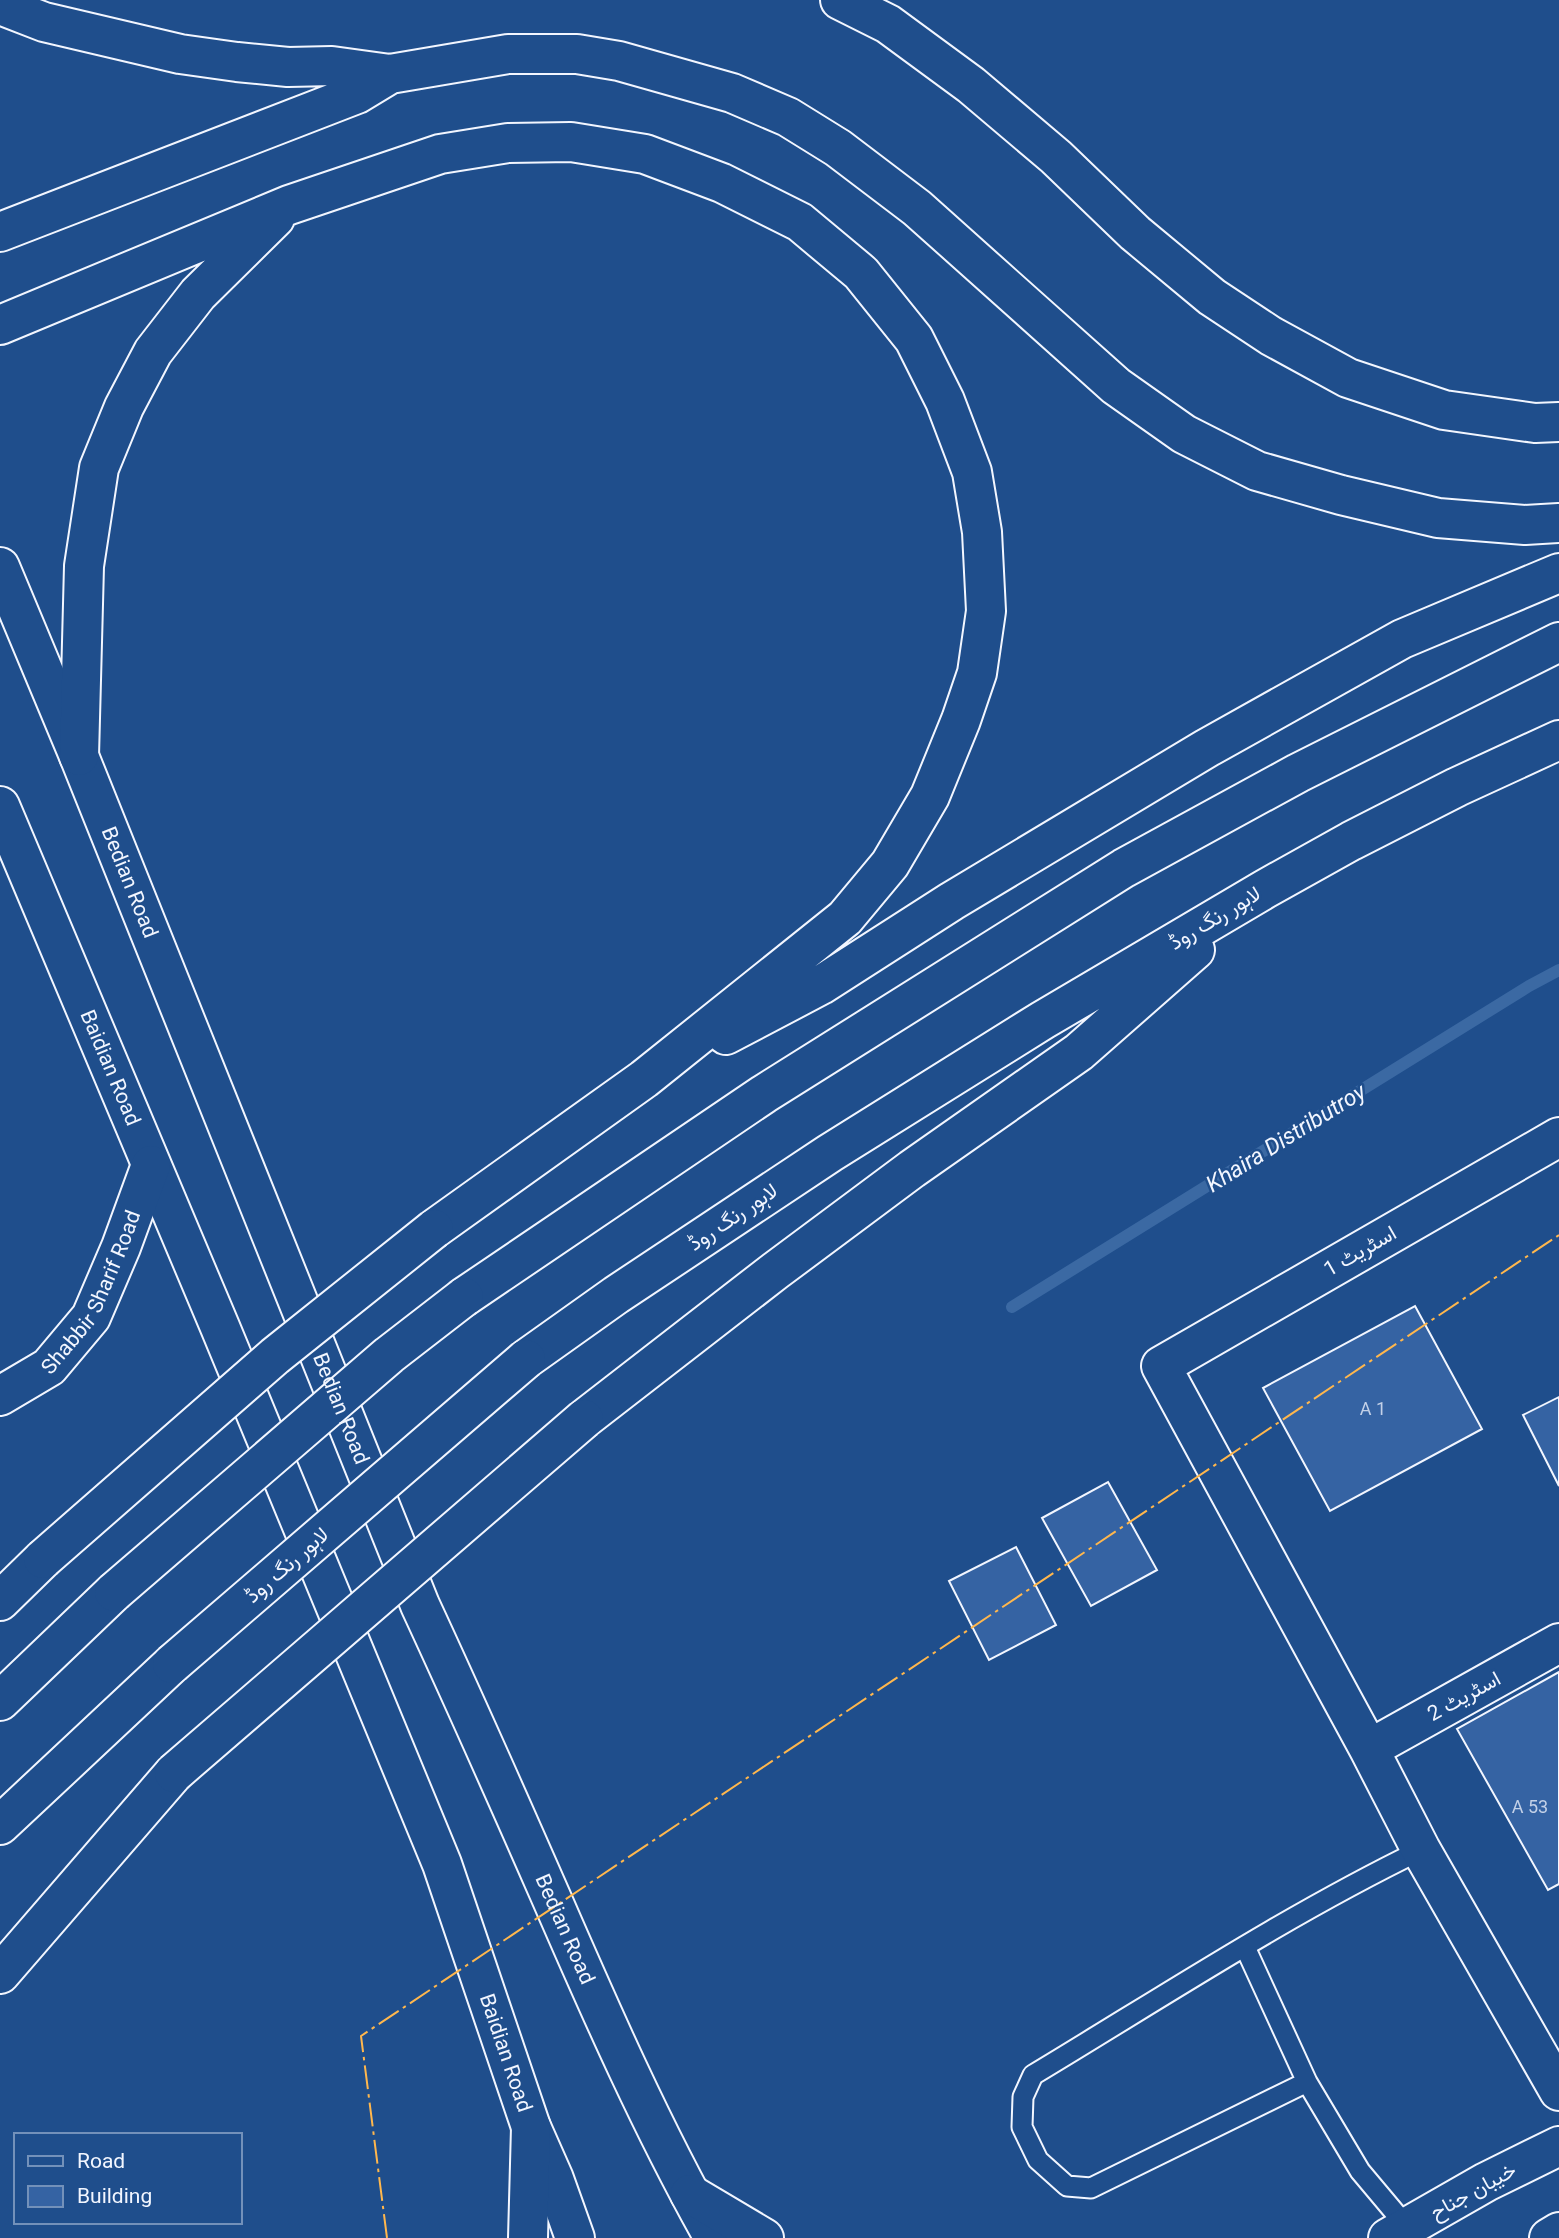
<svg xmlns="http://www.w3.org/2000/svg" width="1559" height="2238" viewBox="0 0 1559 2238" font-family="Roboto,Vazirmatn,sans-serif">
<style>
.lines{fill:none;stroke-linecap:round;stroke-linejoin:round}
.stream{stroke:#3b69a3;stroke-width:12}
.building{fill:#3563a3;stroke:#f2f6ff;stroke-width:2}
.lane-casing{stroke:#f2f6ff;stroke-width:23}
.street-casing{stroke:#f2f6ff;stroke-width:42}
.secondary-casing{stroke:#f2f6ff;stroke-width:42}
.primary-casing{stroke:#f2f6ff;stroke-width:42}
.highway-casing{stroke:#f2f6ff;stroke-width:42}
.lane{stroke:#1f4e8c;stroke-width:19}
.street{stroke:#1f4e8c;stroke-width:38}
.secondary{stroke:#1f4e8c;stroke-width:38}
.primary{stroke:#1f4e8c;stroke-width:38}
.highway{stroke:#1f4e8c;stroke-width:38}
.highway-bridge-casing{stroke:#f2f6ff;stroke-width:42;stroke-linecap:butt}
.highway-bridge{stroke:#1f4e8c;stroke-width:38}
.power{stroke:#ffb74d;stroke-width:2;stroke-dasharray:24 5 3.5 5;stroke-linecap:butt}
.labels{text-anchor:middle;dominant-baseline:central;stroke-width:5;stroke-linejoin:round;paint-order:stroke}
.number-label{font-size:18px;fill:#c3d1e8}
.street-label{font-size:21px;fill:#f2f6ff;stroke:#1f4e8c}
.water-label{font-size:23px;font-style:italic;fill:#f2f6ff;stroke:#1f4e8c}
</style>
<rect width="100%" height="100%" fill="#1f4e8c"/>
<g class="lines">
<!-- stream -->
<path class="stream" d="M1012,1307L1529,986L1559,970"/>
</g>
<!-- building -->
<path class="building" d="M1415,1306L1482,1429L1330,1511L1263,1388Z
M1559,1397V1486L1523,1415Z
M1108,1482L1157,1570L1091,1606L1042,1518Z
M1016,1547L1056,1625L989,1660L949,1581Z
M1559,1672V1884L1548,1890L1457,1729Z"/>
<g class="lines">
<defs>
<path id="lane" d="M1245,1947L1307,2082L1091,2188L1067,2186L1038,2160L1022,2127L1023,2097L1033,2075C1161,1998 1287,1915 1421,1850
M1307,2082L1360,2171L1407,2227"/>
<path id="street" d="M1559,1137L1161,1366L1369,1749L1421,1850L1559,2091
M1369,1749L1559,1643"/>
<g id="secondary">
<path d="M840,0L888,24L971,85L1056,157L1135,233L1212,297L1271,336L1348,378L1444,410L1535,423L1559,422"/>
<path id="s1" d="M0,567L79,756L420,1605C465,1702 508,1799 551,1897C601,2012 652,2128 714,2238"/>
<path id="s2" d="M0,806L220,1327L442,1864L531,2127L554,2179L575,2238"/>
<path d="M690,2194L764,2238"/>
<path d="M1388,2238L1486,2182L1559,2146"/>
<path d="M1549,2238L1559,2232"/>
</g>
<g id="primary">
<path id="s3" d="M0,1396L49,1367L91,1317L121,1247L151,1165"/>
</g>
<path id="highway" d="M0,5L44,22L180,54L237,62L288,67L332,66L390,74
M0,232L357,94L390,74L508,54H577L619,61L732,93L788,117L838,148L917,208L1116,386L1184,434L1257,471L1341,495L1438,518L1525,525L1559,523
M0,325L289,205L440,154L508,143L571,142L645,154L722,183L800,222L861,273L914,339L945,401L972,472L982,532L986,611L977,673L961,720L930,796L890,864L845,918L644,1079L434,1229
M79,756L84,566L99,468L124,407L153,352L198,294L275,218
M726,1035L821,985L952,901L1207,748L1402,639L1559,573
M464,1297L764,1094L1124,868L1298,773L1559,642
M526,1359L616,1295L830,1153L1043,1020L1265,889L1351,841L1457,787L1559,740
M584,1419L775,1271L912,1169L1079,1052L1195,950
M0,1601L43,1559
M0,1701L114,1592
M0,1825L172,1664
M0,1974L174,1773
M528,2238L531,2127"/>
</defs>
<!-- lane casing -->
<use href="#lane" class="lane-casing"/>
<!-- street casing -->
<use href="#street" class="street-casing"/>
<!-- secondary casing -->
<use href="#secondary" class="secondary-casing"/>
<!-- primary casing -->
<use href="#primary" class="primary-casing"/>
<!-- highway casing -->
<use href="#highway" class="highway-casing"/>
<!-- lane -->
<use href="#lane" class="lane"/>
<!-- street -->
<use href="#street" class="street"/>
<!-- secondary -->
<use href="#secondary" class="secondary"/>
<!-- primary -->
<use href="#primary" class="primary"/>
<!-- highway -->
<use href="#highway" class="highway"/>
<defs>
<path id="highway-bridge" d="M43,1559L275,1356L434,1229
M114,1592L389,1355L464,1297
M172,1664L526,1359
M174,1773L584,1419"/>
</defs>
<!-- highway-bridge casing -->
<use href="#highway-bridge" class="highway-bridge-casing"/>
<!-- highway-bridge -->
<use href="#highway-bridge" class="highway-bridge"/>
<!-- power -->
<path class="power" d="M387,2238L361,2036L1559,1235"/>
</g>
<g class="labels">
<!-- number labels -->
<g class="number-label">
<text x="1373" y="1408">A 1</text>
<text x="1530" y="1806">A 53</text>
</g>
<!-- street labels -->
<g class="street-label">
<text stroke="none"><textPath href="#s1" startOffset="341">Bedian Road</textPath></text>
<text transform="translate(1215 918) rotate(-31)">لاہور رنگ روڈ</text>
<text stroke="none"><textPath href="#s2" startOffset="284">Baidian Road</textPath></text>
<text transform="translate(733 1217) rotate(-34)">لاہور رنگ روڈ</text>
<text transform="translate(1360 1251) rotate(-30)">اسٹریٹ 1</text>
<text stroke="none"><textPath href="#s3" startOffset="144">Shabbir Sharif Road</textPath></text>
<text stroke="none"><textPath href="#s1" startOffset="908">Bedian Road</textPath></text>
<text transform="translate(287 1565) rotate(-41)">لاہور رنگ روڈ</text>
<text transform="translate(1464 1696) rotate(-29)">اسٹریٹ 2</text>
<text stroke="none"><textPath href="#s1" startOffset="1475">Bedian Road</textPath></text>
<text stroke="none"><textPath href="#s2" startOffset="1346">Baidian Road</textPath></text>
<text transform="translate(1473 2191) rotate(-29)">خیبان جناح</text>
</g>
<!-- water labels -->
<g class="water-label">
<text transform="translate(1286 1138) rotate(-32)">Khaira Distributroy</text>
</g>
</g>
<!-- legend -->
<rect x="14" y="2133" width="228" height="91" fill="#1f4e8c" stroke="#7391ba" stroke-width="2"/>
<rect x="28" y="2156" width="35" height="10" fill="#1f4e8c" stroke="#7391ba" stroke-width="2"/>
<text x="77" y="2168" font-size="21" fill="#f2f6ff">Road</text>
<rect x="28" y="2186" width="35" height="21" fill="#3563a3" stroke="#7391ba" stroke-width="2"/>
<text x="77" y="2203" font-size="21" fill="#f2f6ff">Building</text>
</svg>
